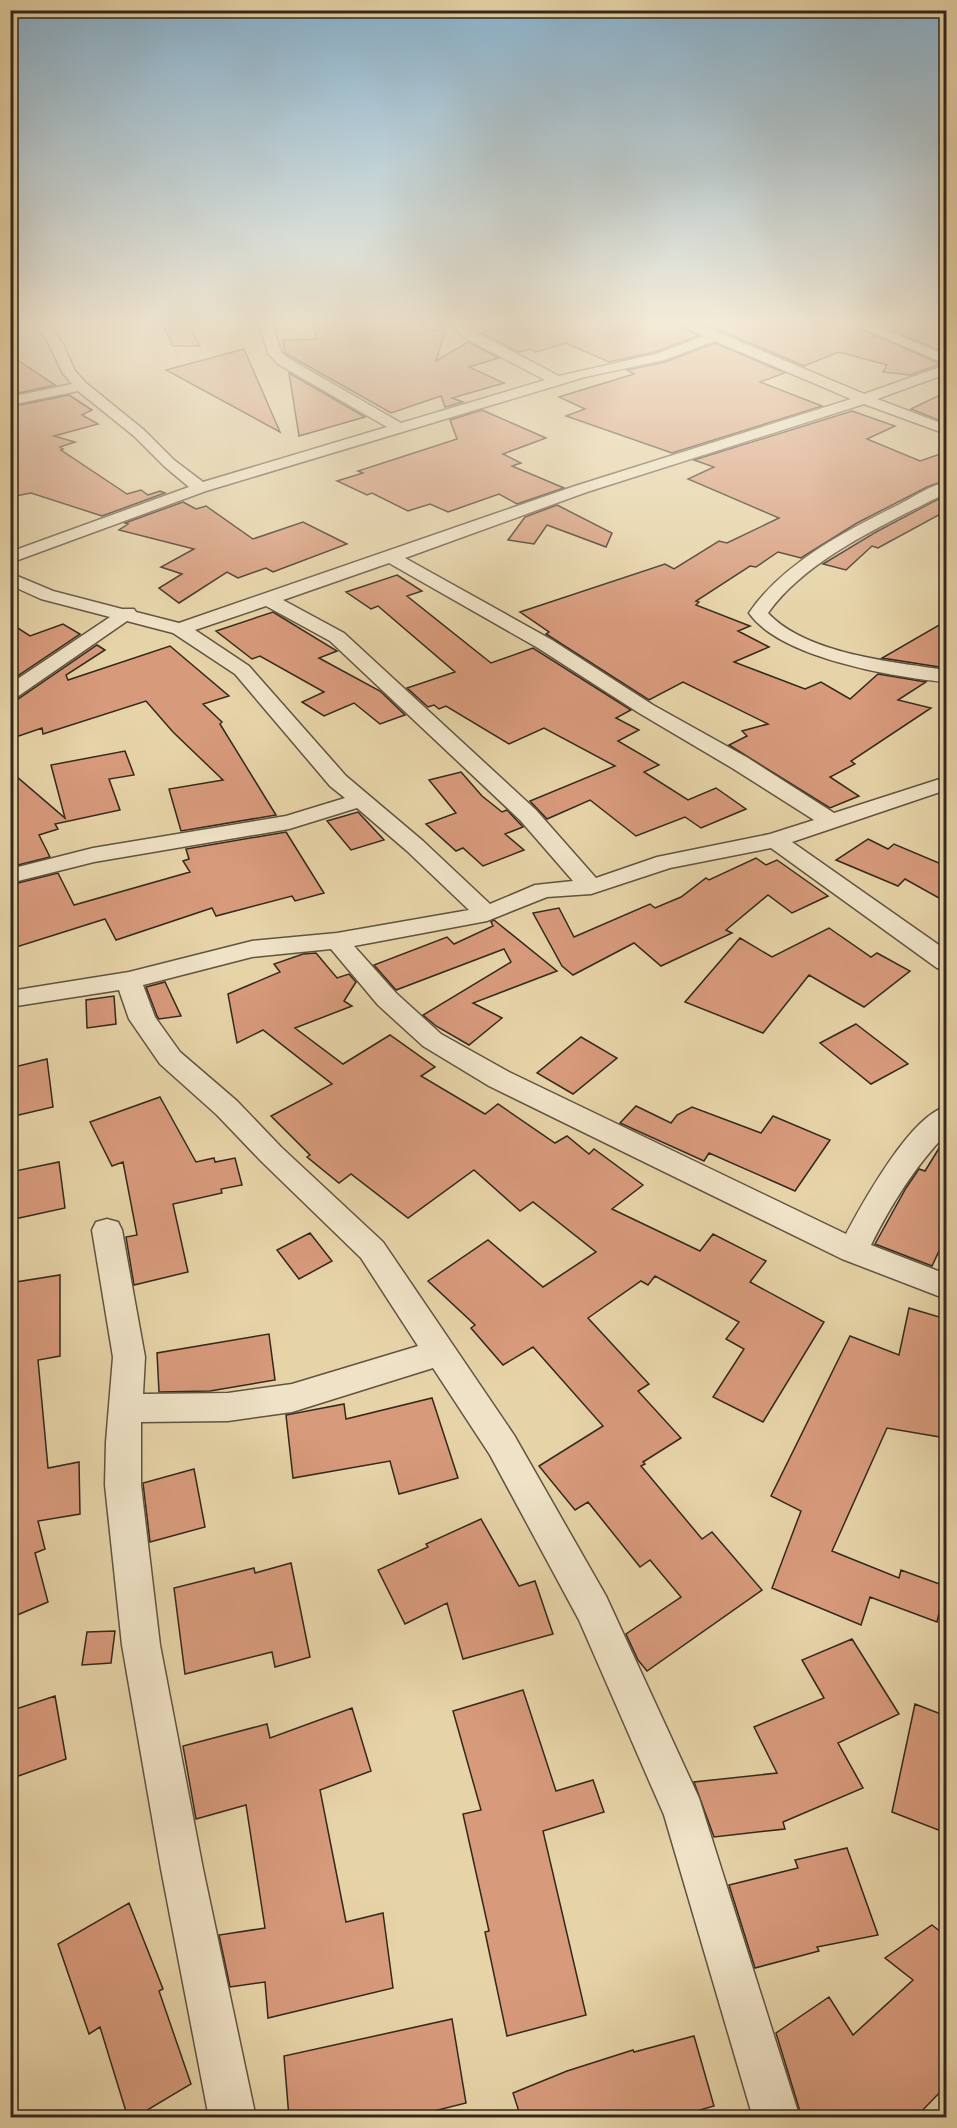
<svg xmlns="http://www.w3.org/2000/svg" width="957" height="2128" viewBox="0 0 957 2128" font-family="'EB Garamond',serif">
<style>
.building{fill:#d79a7b;stroke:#34281d;stroke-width:1.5}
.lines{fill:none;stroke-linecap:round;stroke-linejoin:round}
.minor-casing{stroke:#605340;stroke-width:3}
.minor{fill:#efe2c6;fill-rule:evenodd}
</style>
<rect width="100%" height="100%" fill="#e6d3a7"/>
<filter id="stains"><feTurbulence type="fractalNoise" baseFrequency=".00333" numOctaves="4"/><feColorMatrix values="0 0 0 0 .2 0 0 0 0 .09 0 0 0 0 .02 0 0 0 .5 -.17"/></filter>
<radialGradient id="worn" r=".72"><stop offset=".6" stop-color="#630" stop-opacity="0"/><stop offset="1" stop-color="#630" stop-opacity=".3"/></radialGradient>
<!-- building -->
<path class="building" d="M162,323H188L200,346H173Z
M312,323H422L426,330L445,331L436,361L468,342L499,358L469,367L504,383L452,398L463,402L445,407L441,396L391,413L285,353L283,340L317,339Z
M499,323H676L698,336L655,352L609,362L566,343L536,352L530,349L519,352L482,333Z
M703,323H849L873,335V338L876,336L941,364L910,375L883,372L887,365L839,352L804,366Z
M905,323H946V353L891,330Z
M715,343L785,373L760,382L822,406L672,453L566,416L585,409L559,397L634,374L627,370L665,362Z
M244,349L280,432L166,370Z
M10,355L55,385L10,395Z
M289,373L365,417L299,436Z
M946,392V423L911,409Z
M69,395L92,410L82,415L98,424L54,436L75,442L60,447L63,449L61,450L127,494L141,490L148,495L160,491L165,493L102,516L31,493L10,497V407Z
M482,410L546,438L503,454L521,463L512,466L564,488L517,504L499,494L448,512L430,504L408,511L372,493L367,495L337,481L363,473L358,471L457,439L450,420Z
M852,411L895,426L867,439L920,461L946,452V480L927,487L857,523L801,558L778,552L756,567L750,566L696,601L699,602L696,605L750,626L738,631L769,647L734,662L805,689L821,682L850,699L878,674L926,682L898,700L931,708L851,761L855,764L830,777L859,796L830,808L729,745L747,736L742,731L768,724L683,682L649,700L546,634L549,632L520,612L665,564L674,569L719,541L727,543L779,518L688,479L714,467L694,460Z
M946,495V511L878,548L872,546L846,570L823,564L876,532Z
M183,502L196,509L206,506L253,539L303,522L347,544L273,572L266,568L238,578L227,572L179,603L159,588L182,574L161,567L194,549L119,530L128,524L125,523Z
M557,505L612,533L606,547L547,525L534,544L508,540L525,517Z
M397,575L422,591L407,596L491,663L533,648L631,710L616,718L639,730L618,741L659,765L644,772L688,800L716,788L746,809L701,828L685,817L636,836L590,800L547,819L530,801L615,766L544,728L509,744L446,706L439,709L434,705L428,707L407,688L455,672L378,606L371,609L346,592Z
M273,612L337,651L319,658L380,691L405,715L380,724L354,703L324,716L302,702L324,692L260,656L252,659L216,631Z
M946,621V668L882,658Z
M10,623L30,636L63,624L80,634L10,681Z
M97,645L105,650L66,675L68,680L170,646L229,696L203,704L222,722L220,724L276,815L181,831L169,789L223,780L173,732L146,701L43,734L42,728L10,739V701L18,699Z
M125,751L134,775L109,779L120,810L55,824L58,829L39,835L50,857L10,867V771L65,818L51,765Z
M461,772L482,796L502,812L507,810L523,827L505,834L524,850L483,866L463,848L456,851L426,824L456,813L429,780Z
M358,812L384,840L351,850L327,821Z
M286,832L324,893L295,901L292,896L216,916L212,908L116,940L105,919L10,949V885L58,873L74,905L190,872L183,861L189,859L186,849Z
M868,839L888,849L894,844L946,866V902L905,879L898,886L836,860Z
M756,858L766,865L777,860L828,896L792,913L768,895L726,930L732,933L661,966L634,943L573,975L562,966L533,913L559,908L574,937L650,904L655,908L681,897L706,878L709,880Z
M494,920L557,971L473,1003L502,1018L469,1045L436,1026L423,1015L511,962L504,949L396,990L374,965L447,937L454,944L493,926L491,922Z
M829,928L871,957L877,953L910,971L864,1007L809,975L763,1033L685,1002L740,938L772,957Z
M316,953L337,978L349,974L356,982L344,1001L352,1006L295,1028L343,1064L390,1035L435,1067L421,1076L485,1114L498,1104L555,1143L567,1136L589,1154L594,1149L643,1185L612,1209L700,1251L713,1234L766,1261L750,1282L824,1322L763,1422L713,1397L744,1349L726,1339L739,1322L655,1276L648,1285L641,1281L588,1318L649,1384L638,1391L681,1438L643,1462L645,1464L641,1466L702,1539L712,1532L762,1590L647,1671L638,1660L626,1634L681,1597L650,1560L640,1567L588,1502L575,1510L539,1466L603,1426L533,1347L503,1365L471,1328L475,1325L428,1281L488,1240L543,1287L596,1252L533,1202L520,1211L474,1170L408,1218L351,1174L339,1183L307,1157L310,1155L271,1116L332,1084L263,1030L237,1043L228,994L280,972L274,964L303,954Z
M165,982L181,1016L159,1019L157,1016L146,987Z
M114,996L116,1024L87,1028L86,1000Z
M856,1024L908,1064L871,1084L820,1043Z
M581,1037L617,1058L573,1094L537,1073Z
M47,1059L53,1107L10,1117V1068Z
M160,1097L196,1162L214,1158L215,1162L235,1158L242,1185L221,1189L222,1193L173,1204L188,1272L134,1285L126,1237L137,1235L123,1162L112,1166L90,1122Z
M636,1106L671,1123L677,1115L692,1107L761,1133L773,1116L830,1140L795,1191L709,1153L704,1161L620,1123Z
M946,1137V1236L932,1266L875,1244L906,1188L919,1169L925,1171Z
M59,1162L65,1208L10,1220V1172Z
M310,1233L332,1261L299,1279L277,1250Z
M60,1275V1356L38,1360L48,1468L79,1462L80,1514L38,1521L45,1549L35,1553L48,1602L10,1618V1283Z
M909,1308L946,1319V1438L887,1428L832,1551L899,1578L901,1570L945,1586L937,1622L870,1597L861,1625L772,1588L801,1511L771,1496L850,1336L899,1355Z
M269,1334L275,1380L210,1391L159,1392L157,1353Z
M432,1398L458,1478L399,1494L390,1461L293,1478L286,1415L344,1404L346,1419Z
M194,1469L205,1527L150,1542L143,1483Z
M481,1519L519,1586L535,1581L553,1634L463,1659L447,1603L405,1624L378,1570L428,1547L426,1544Z
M291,1563L310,1657L275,1667L272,1652L185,1674L174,1588L254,1568L255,1573Z
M115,1631L111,1663L82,1665L87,1632Z
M852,1639L899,1714L838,1743L863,1788L783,1822L785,1829L714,1837L694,1782L777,1773L754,1727L824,1698L802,1660Z
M523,1690L556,1791L593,1780L604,1812L543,1831L586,2015L507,2036L485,1932L489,1931L463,1814L481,1810L453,1711Z
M55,1696L66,1759L10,1779V1711Z
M915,1704L946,1716V1833L892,1812Z
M352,1708L371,1771L320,1790L346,1922L383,1913L393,1988L268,2018L265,1982L230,1987L219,1935L265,1928L246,1805L196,1819L183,1746L267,1724L270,1738Z
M847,1848L878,1935L817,1947L819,1951L755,1968L729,1885L798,1868L795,1860Z
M129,1903L163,1989L159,1991L191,2084L134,2118H128L100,2027L89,2034L58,1944Z
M932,1925L946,1936V2086L915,2118H802L776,2033L829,1997L853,2035L913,1980L885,1958Z
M452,2019L466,2103L406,2118H289L284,2056Z
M694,2036L714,2106L672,2118H521L513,2093L567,2071L633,2050L634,2052Z"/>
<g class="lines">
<defs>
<path id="minor" d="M35,323H48L63,344L75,371L86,383L144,430L174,460L203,482L387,427L278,364L268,353L259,323H272L281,352L288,358L401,423L545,380L463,337L450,323H464L473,331L559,376L656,354L704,336L678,323H696L864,394L946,365V374L877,399L946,425V434L864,404L587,492L405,558L552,640L653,705L748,758L834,813L946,777V790L792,842L946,950V970L937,968L771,848L670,868L591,894L547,897L487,921L354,946L396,993L441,1034L509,1072L846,1234C863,1202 911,1115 946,1107V1134C914,1168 892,1203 871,1245L946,1274V1299L842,1259L489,1086L423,1046L378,1005L331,949L252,957L143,985L155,1017L180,1052L237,1101L281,1147L383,1242L514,1435L606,1596L699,1798L800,2118H753L664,1815L579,1620L490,1455L433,1368L292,1412L228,1421L141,1422V1485L160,1645L203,1869L256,2118H209L161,1869L122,1645L105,1485L106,1442L113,1357L92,1230L96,1222L107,1219L118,1222L122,1230L145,1357L143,1394L228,1393L292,1384L418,1346L361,1258L261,1161L217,1115L160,1064L129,1019L119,990L10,1007V991L129,972L252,941L337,933L469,910L407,851L357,808L289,829L94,862L10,883V869L93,848L286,816L345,798L330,786L235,674L173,633L127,621L17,697L10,699V684L110,617L41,599L10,585V573L53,591L122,609H134L136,612L179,623L575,486L851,399L715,341L664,360L585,377L206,491L10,563V552L189,487L164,466L134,436L78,391L10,405V397L72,384L62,372L49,344ZM389,563L538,648L639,713L732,768L814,820L770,834L657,857L596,878L536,810L344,633L283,600ZM266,606L330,641L520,820L573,881L535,885L490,904L423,841L346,776L249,666L195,630Z
M851,323H869L946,355V364Z
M946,482V493C888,523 807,558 768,613C806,654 893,662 946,670V682C894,677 780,658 749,613C784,562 846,531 900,504C915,496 930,486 946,482Z"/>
</defs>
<!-- minor casing -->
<use href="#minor" class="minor-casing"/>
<!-- minor -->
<use href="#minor" class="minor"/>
</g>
<!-- sky -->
<linearGradient id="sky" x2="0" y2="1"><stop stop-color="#89b5d2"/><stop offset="0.52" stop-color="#f4ebd7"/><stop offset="1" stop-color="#f4ebd7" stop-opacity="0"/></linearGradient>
<rect width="957" height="621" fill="url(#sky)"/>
<!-- margin -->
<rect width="957" height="2128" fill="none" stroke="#e6d3a7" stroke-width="36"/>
<rect x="12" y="12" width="933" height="2104" fill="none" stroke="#34281d" stroke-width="3"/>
<rect x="18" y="18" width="921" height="2092" fill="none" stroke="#34281d" stroke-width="1.5"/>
<rect width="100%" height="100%" filter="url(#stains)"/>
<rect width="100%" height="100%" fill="url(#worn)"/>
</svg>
